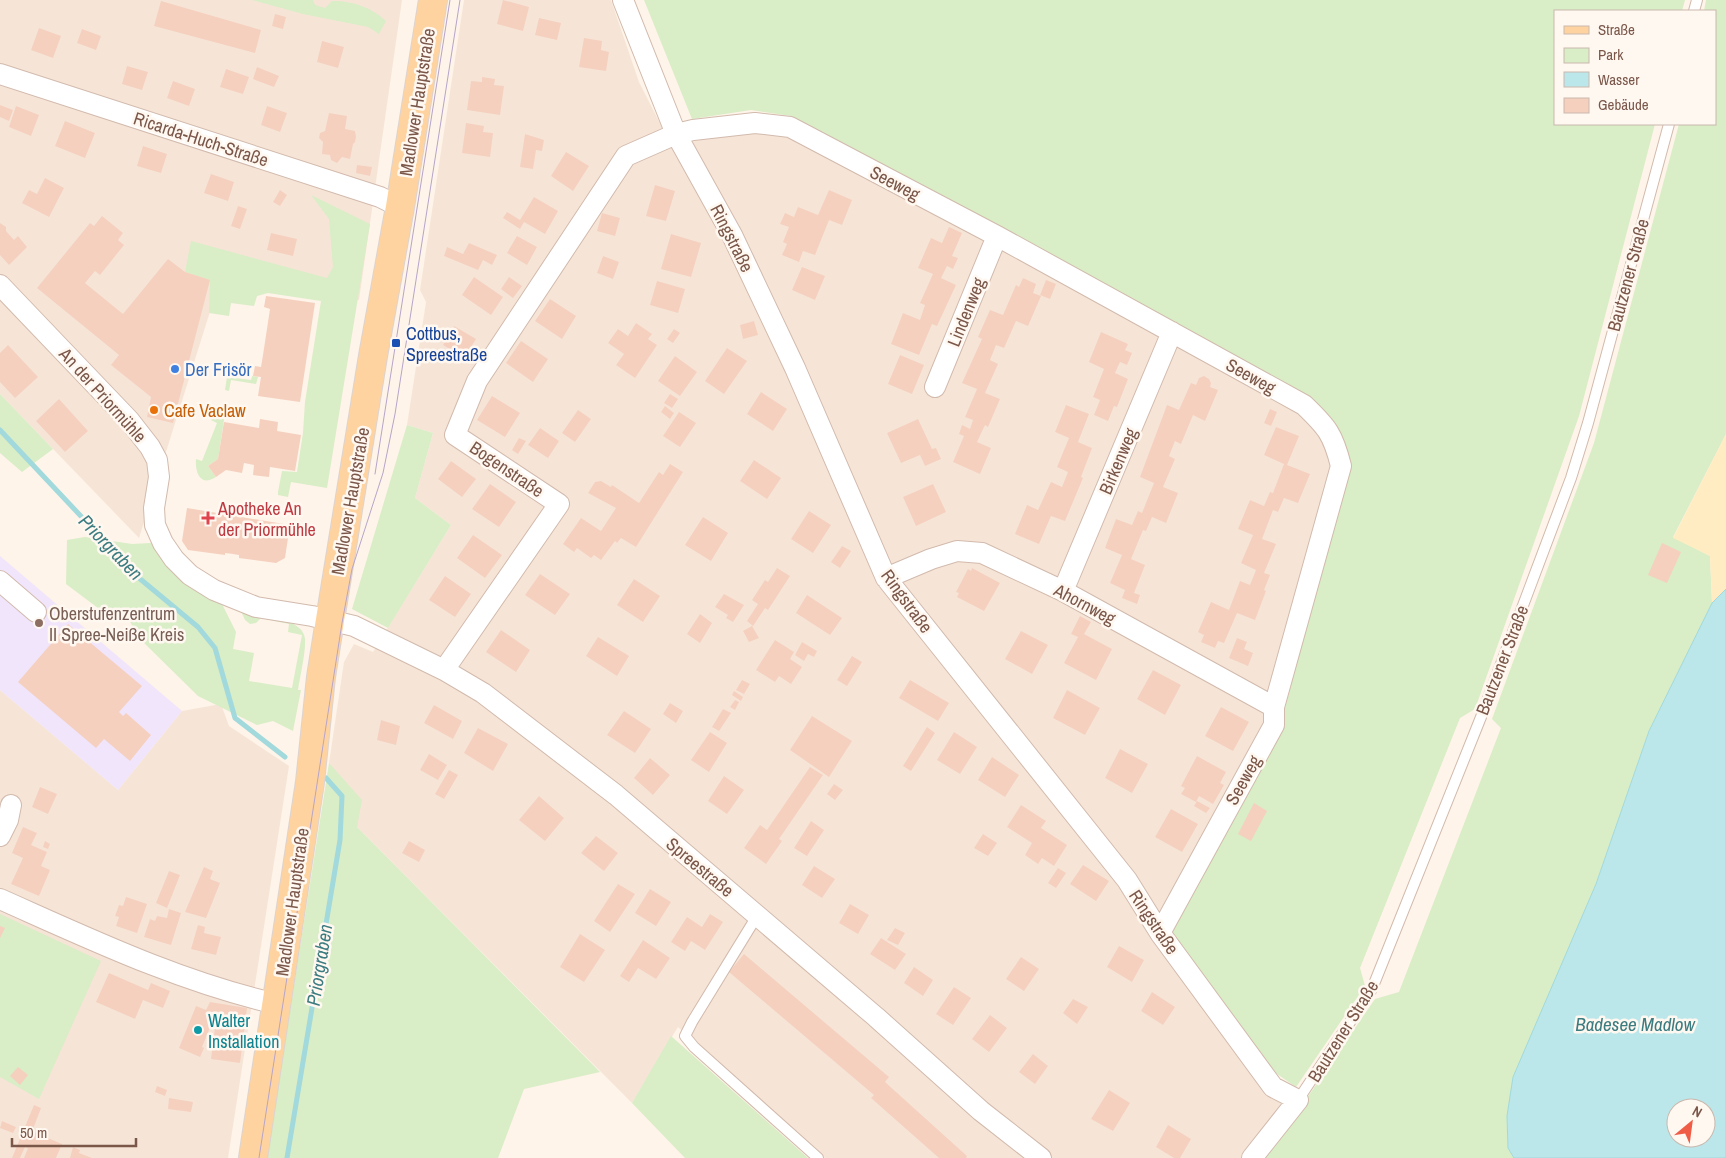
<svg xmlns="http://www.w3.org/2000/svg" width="1726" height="1158" viewBox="0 0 1726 1158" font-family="'Archivo Narrow',sans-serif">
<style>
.residential{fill:#f6e5d7}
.education{fill:#f1e5fb}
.green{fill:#d9edc6}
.sand{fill:#ffecc2}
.water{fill:#bbe7ea;stroke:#a1d9dc;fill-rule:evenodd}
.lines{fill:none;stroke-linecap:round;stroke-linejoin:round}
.stream{stroke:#a1d9dc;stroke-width:5}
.building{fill:#f5d0bf}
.service-casing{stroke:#d2baad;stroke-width:12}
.minor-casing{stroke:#d2baad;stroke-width:22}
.primary-casing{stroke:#ddd3d0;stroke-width:30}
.service{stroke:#fff;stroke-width:10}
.minor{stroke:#fff;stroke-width:20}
.primary{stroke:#ffd39f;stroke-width:28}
.tram{stroke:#b6a5ca;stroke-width:1}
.transit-dot{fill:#1a4fb4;stroke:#fff8f1;stroke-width:2}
.shop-dot{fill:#3f7fe0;stroke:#fff8f1;stroke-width:2}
.food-dot{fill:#e8710a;stroke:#fff8f1;stroke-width:2}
.health-dot{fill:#e0444e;stroke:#fff8f1;stroke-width:2}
.education-dot{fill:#8d6e63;stroke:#fff8f1;stroke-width:2}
.culture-dot{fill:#0f9aa8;stroke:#fff8f1;stroke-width:2}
.labels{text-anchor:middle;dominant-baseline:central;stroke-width:5;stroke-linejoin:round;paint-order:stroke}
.street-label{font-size:18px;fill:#7b574a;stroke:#fff8f1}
.transit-label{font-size:18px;fill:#164399;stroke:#fff8f1;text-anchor:start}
.shop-label{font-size:18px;fill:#366cbe;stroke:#fff8f1;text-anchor:start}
.food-label{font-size:18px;fill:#c56008;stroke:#fff8f1;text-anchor:start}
.health-label{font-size:18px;fill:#be3a42;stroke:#fff8f1;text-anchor:start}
.education-label{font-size:18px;fill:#785e54;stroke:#fff8f1;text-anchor:start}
.culture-label{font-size:18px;fill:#0d838f;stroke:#fff8f1;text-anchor:start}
.water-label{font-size:19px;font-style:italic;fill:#3c7c81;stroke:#fff8f1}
</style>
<rect width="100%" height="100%" fill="#fef4e9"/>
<!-- residential -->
<path class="residential" d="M0,0H402L359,300L224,267L139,538L0,394Z
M464,0H611L639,82L672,147L715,136L757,132L791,137L1301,409L1319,429L1333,467L1265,722L1150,936L1262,1090L1283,1105L1241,1158H825L678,1027L632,1103L357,827L329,763L344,662L354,644L373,652L451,525L415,498L433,433L407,425L426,302L420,290Z
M0,690L118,790L182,711L221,704L229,726L289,766L228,1158H0Z"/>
<!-- education -->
<path class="education" d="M0,556L182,711L118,790L0,690Z"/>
<!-- green -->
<path class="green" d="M252,0H313L315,5L325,8L332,1C351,0 373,8 386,21L379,34L368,27L303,14Z
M644,0H1685L1682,11H1555V124H1655L1579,416L1475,709L1460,718L1360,968L1365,986L1296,1087L1277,1074L1170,935L1283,729L1285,708L1349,467L1309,397L791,116L751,110L692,119Z
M1706,0H1726V434L1673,537L1710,556L1712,603L1649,731L1596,884L1507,1116L1508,1148L1514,1158H1259L1309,1095L1375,999L1399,992L1501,728L1492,719L1594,443L1679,124H1715V11H1704Z
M311,195L370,224L327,488L291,482L288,497L278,495V492L282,471L297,472L303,433L305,402L321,301L268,293L257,296L254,306L231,303L229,316L209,313L210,280L185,272L191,241L327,278L333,267L329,219Z
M252,376L258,377L256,384L231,380L229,391L225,390L227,377L251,380Z
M0,394L53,449L22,472L0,453Z
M226,407L218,459L208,466L216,477C200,487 195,473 196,459L202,461L217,423L211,420L217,409Z
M407,425L433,433L415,498L451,525L388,628L352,609Z
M85,537L132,544L151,543L167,564L221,602L236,632L233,649L254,653L249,681L292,688L302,635L288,632L289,624L261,618L256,623L250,624L245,620L241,611C258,614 304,618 305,639C306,651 300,676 298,690H301L293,731L273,721L257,725L198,696L139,638L126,614L98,608L66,584L67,540Z
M329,763L362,800L357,827L600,1072L524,1089L498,1158H267Z
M0,914L101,961L39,1099L0,1077Z
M671,1036L808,1158H685L632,1103Z"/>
<!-- sand -->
<path class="sand" d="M1726,434V589L1712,603L1710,556L1673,538Z"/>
<!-- water -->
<path class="water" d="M1726,589V1158H1514L1508,1148L1507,1116L1513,1077L1596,884L1649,731L1712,603ZM1676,1108H1706V1138H1676Z"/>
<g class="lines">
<!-- stream -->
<path class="stream" d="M0,430L139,578L198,627L215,648L235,718L285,757
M287,1158L340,840L342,796L326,778"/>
</g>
<!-- building -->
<path class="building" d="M503,0L529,7L523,31L497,24Z
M161,1L261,30L255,53L154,26Z
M275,14L286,17L283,29L272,26Z
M539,18L561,23L557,40L535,35Z
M39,28L61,36L53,58L31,50Z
M82,29L101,36L96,50L77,43Z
M584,38L602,41L601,50L609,52L606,71L579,67Z
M322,41L344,47L338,68L317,62Z
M127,66L148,72L142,90L122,84Z
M257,67L279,76L274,87L253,79Z
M226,69L249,77L243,94L220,87Z
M482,77L495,79L494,85L504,86L500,115L467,110L471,81L482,82Z
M173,81L195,89L189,106L167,98Z
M0,105L13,110L9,121L0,117Z
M16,106L39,115L31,136L9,127Z
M267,106L287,113L280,132L261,125Z
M329,113L347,116L345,129L355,131L356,137L355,142L353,144L350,159L342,157L337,163L331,160L330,155L322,154L323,142L319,138L320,133L325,131Z
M65,121L95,133L85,158L55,146Z
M466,123L484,126L483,132L493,133L490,157L462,153Z
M525,134L544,140L542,151L536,150L533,169L520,167Z
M143,146L167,154L161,173L137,166Z
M566,152L589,166L573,191L551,176Z
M357,165L372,167L370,176L356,173Z
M211,174L234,182L228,201L204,193Z
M45,178L64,188L49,217L22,203L29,190L37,194Z
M655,185L675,191L666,221L646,216Z
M280,190L287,195L280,206L273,202Z
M829,190L852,200L842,225L829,220L815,255L803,251L799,262L782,255L787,244L783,242L789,227L780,224L785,213L794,217L798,207L818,215Z
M534,197L558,211L545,234L524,222L520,229L503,218L507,212L520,220Z
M238,206L247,209L240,229L231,226Z
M602,213L620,218L615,236L597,231Z
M102,216L123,233L118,240L124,245L100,275L95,271L85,283L123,314L168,259L185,272L210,280L173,423L147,417L151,397L111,365L119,355L37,288L90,223L94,226Z
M0,223L6,227V231L14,240L18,236L27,247L9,265L0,255Z
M949,227L962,233L952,256L958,258L953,269L947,266L941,278L956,285L937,326L932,324L919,355L891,344L903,313L920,320L925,305L920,303L933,274L918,268L931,238L942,243Z
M271,233L297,239L293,256L267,250Z
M671,234L701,243L691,277L661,269Z
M517,236L537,247L527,265L507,253Z
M469,243L497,255L492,265L483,260L478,270L444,256L447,247L463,254Z
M603,256L619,262L613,279L597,273Z
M802,267L825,276L815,300L792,290Z
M474,277L503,297L491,315L462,295Z
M509,277L522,286L513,298L501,289Z
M1023,278L1036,284L1033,293L1041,296L1028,326L1016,321L1004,348L996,345L990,360L998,364L985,393L1000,399L988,427L985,425L977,442L991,448L980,474L953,462L964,436L959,434L962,425L970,429L973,420L965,417L977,389L962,383L982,339L978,337L990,310L1003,315L1016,285L1019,287Z
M1046,280L1056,284L1050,299L1040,295Z
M657,281L685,289L678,313L650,305Z
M266,296L315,303L300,402L258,396L261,377L253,376L255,366L261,367L263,355L270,309L264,307Z
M550,299L576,316L562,339L535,321Z
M754,321L758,335L743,339L740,325Z
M636,323L652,334L648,339L657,345L635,378L616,365L624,354L608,343L618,329L628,336Z
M454,326L476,339L464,358L443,345Z
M674,329L680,333L673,343L667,339Z
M1101,332L1128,344L1125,350L1132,353L1127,365L1120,362L1115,373L1128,379L1117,407L1114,406L1108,421L1094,415L1100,400L1093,397L1104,369L1089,362Z
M521,341L548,359L533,382L506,363Z
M8,345L38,377L15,398L0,382V353Z
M727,348L747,361L724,394L705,381Z
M900,355L924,365L912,394L888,384Z
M675,356L697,372L680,396L658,381Z
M1204,376L1209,379L1211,383L1210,387L1218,390L1205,421L1193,415L1181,444L1175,441L1169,456L1175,459L1163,487L1178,493L1166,523L1152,517L1146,531L1143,530L1131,559L1145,565L1134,593L1140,595L1137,604L1122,598L1125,590L1110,583L1122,555L1105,548L1116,519L1132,525L1138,511L1142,513L1154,483L1140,477L1167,405L1179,410L1191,383L1196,385L1199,378Z
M761,392L787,409L773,431L747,414Z
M670,394L678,399L672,408L664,403Z
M492,396L520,413L505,437L477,420Z
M59,399L88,431L65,452L36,421Z
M1066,405L1089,414L1078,442L1092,448L1081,477L1083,478L1065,521L1051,516L1039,544L1015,534L1027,505L1038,510L1051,482L1062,487L1068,472L1057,467L1069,438L1055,432Z
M665,406L674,413L670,419L661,412Z
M1270,409L1277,412L1271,426L1264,423Z
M578,410L591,419L575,442L562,433Z
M679,412L696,423L680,447L663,436Z
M260,419L278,422L277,431L301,435L295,471L270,467L269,477L253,475L254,465L244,463L242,473L226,470L216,477L208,466L218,459L224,422L259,428Z
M918,419L932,449L936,448L941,459L925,466L920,455L901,463L887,433Z
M1276,427L1299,436L1287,465L1310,474L1298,503L1284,498L1278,512L1273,510L1262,539L1276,544L1264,573L1270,575L1264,590L1266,591L1255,620L1237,613L1224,643L1218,641L1215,648L1201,642L1204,635L1198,632L1211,602L1229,610L1240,581L1250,585L1256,570L1241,563L1253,535L1238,529L1250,500L1264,506L1270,492L1273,493L1284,464L1264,455Z
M540,428L559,441L548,458L528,445Z
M519,438L526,441L518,454L512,450Z
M754,460L781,478L767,499L740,481Z
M451,461L476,479L462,497L438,479Z
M670,464L683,472L636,547L621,538L617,543L615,541L601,560L594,555L591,558L577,548L574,552L563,544L581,518L601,531L616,508L588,493L595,482L601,481L611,487L612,485L639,503L659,472L663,475Z
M490,484L516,502L499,527L472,509Z
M933,484L946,512L916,526L903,497Z
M187,508L290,525L285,558L276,563L239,558V555L233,554L225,553V555L188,550L182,541Z
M809,511L831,525L813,553L791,539Z
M703,517L728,533L711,561L685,545Z
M473,535L502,555L485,578L457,558Z
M1662,543L1681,552L1667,583L1648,575Z
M842,546L851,551L840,568L831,562Z
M777,568L790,576L768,610L765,608L753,626L747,621L758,604L752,600L765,580L768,582Z
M972,568L1000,583L984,611L957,597L959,593L956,592L968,569L971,571Z
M540,574L570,594L555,615L525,595Z
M445,576L471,594L455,617L429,600Z
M634,579L660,596L643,622L617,605Z
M724,594L744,605L733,622L726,618L728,615L715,607Z
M807,595L842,618L830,635L796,613Z
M700,614L712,623L700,643L687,634Z
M1080,616L1091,622L1084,634L1112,649L1096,680L1064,663L1078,637L1071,634Z
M68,624L142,686L119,712L123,716L126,713L151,735L130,761L104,739L96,748L18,682Z
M752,626L759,638L749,642L743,631Z
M501,630L530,650L516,672L486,652Z
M1021,631L1048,645L1032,674L1005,659Z
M598,637L629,656L617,676L586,656Z
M1237,638L1247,642L1244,649L1253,653L1248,666L1229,658Z
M775,640L794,652L790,659L802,667L791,684L779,676L775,682L756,670Z
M802,642L817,651L814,657L808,654L804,661L795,655Z
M852,656L862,662L847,686L837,680Z
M1153,670L1181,685L1165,715L1137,699Z
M742,680L750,684L744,694L736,690Z
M910,680L949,703L938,721L899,698Z
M1067,690L1100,708L1085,735L1053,718Z
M734,691L743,697L741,701L732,695Z
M735,700L739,702L735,710L730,707Z
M670,703L683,711L676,723L663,714Z
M434,705L462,721L453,739L424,723Z
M1221,707L1249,722L1233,751L1205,736Z
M723,709L731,713L719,731L712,727Z
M624,711L651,729L635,753L607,735Z
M812,716L852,741L829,777L790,750Z
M381,720L400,726L396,745L377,740Z
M927,727L935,733L911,771L903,766Z
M478,728L508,744L493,771L464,753Z
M710,732L727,743L709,772L691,760Z
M954,732L977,747L960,774L937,760Z
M1120,749L1148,764L1132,793L1105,778Z
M429,754L447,765L438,780L420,770Z
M1197,756L1226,772L1220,783L1224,785L1213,804L1199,796L1196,802L1181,794L1185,788L1181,786Z
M992,757L1019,775L1005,797L978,780Z
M650,758L670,775L653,795L634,778Z
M810,767L823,775L779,839L782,841L766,864L744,848L760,825L767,830Z
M449,770L458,775L444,799L435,794Z
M724,776L744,790L727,814L708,801Z
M834,784L843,790L835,800L827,794Z
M40,787L57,794L48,814L32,807Z
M539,796L564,818L545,841L519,820Z
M1197,801L1210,808L1206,813L1194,806Z
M1254,803L1267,811L1251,841L1238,834Z
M1021,805L1046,821L1041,828L1067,845L1054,866L1042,858L1038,864L1025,855L1032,843L1007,827Z
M1171,809L1198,824L1182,852L1155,837Z
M811,821L824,830L807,856L794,848Z
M23,827L37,833L31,845L47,852L41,866L50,870L39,896L11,884L23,858L12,853Z
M983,834L997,843L988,856L974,848Z
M596,836L618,853L604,871L581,853Z
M45,841L50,844L48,849L43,847Z
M409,841L425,850L419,862L402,853Z
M1083,865L1109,881L1096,901L1070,884Z
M814,866L835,879L822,898L802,885Z
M204,867L213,871L210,879L220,883L206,918L185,912Z
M1058,868L1066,873L1056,888L1048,883Z
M169,871L180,875L167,908L156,903Z
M618,884L635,894L610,932L594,921Z
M650,889L671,902L656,926L635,913Z
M126,897L147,904L137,933L116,926L119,917L115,916L119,905L123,906Z
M850,904L869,915L858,934L839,923Z
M169,909L181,913L171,945L144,937L150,919L155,921L157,916L167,918Z
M710,914L723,922L705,950L691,941L685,951L671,942L687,917L702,927Z
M198,925L205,927L204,933L221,937L216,955L191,949Z
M0,926L5,928L0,938Z
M895,928L905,933L898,945L887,940Z
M580,934L605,950L584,982L560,967Z
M881,938L906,954L895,970L870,954Z
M643,940L670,958L656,979L638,968L629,982L620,976Z
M1119,946L1144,960L1132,982L1107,967Z
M744,954L889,1077L885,1082L967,1156L966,1158H939L871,1098L874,1095L729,972Z
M1021,957L1039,969L1024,991L1006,979Z
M914,967L933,980L923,996L904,983Z
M109,973L148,990L151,983L170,991L163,1008L143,1000L135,1019L96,1002Z
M954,987L971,998L953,1025L936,1014Z
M1152,992L1175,1007L1163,1025L1141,1011Z
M1073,999L1088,1007L1077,1024L1063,1013Z
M210,1002L247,1008L240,1063L211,1059L216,1020H213L202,1047L204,1048L200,1057L179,1048L196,1006L206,1010Z
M990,1015L1007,1028L989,1052L972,1039Z
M1033,1054L1048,1066L1035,1084L1019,1072Z
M18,1067L28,1075L20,1085L10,1076Z
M157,1086L167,1090L165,1096L155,1092Z
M1109,1090L1130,1103L1113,1131L1091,1119Z
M169,1098L193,1102L191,1112L168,1109Z
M34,1105L41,1108L30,1137L32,1138L34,1132L62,1144L56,1158H24L28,1148L25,1147L20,1158H12Z
M2,1121L16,1127L13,1133L0,1128Z
M1168,1125L1191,1139L1180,1158H1174L1156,1147Z
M73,1147L80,1150L79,1153L92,1158H70Z"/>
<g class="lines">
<defs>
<path id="service" d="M1694,11L1697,0
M757,916L692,1022L685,1036L694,1047L818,1158
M1298,1100L1372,989L1481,717L1571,478L1588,423L1669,124"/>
<path id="minor" d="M623,0L676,134L732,235L795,368L886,578L1127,880L1160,933L1273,1087L1298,1100L1252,1158
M0,74L380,197L400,207
M0,285L129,420L150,447L157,460L159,477L154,508L155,525L163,543L174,559L190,575L214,590L256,607L312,616L354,626L444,670L483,693L616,795L876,1017L981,1111L1041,1158
M935,387L997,236
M886,578L931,559L957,551L982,553L1063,591L1274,707
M0,581L36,612
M1063,591L1172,332
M444,670L559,504L455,435L477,381L626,156L676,134L693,130L755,123L790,127L997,236L1304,405C1327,427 1333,434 1341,466L1274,707V725L1160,933
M0,836L8,820L11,805
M0,899C90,939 180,982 277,1004"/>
<path id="primary" d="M253,1158L310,782L321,677L330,620L373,356L400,207L433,0"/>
</defs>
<!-- service casing -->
<use href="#service" class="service-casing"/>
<!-- minor casing -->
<use href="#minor" class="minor-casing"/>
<!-- primary casing -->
<use href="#primary" class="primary-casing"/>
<!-- service -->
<use href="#service" class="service"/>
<!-- minor -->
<use href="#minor" class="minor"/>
<!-- primary -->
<use href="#primary" class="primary"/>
<!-- tram -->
<path class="tram" d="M375,474L450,0
M259,1158L342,623L352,569L383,473L395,414L460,0"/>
</g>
<!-- markers -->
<rect class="transit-dot" x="391" y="338" width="10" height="10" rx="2.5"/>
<circle class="shop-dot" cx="175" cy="369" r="5"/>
<circle class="food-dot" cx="154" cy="410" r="5"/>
<path class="health-dot" d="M205.5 510.5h5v5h5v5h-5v5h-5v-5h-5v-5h5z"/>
<circle class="education-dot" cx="39" cy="623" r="5"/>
<circle class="culture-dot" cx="198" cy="1030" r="5"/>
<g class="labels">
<!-- street labels -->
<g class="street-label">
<text transform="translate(417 102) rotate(-81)">Madlower Hauptstraße</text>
<text transform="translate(201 139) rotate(18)">Ricarda-Huch-Straße</text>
<text transform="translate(895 183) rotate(28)">Seeweg</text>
<text transform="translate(732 238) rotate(63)">Ringstraße</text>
<text transform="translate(1628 275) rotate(-75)">Bautzener Straße</text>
<text transform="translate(966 312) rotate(-68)">Lindenweg</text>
<text transform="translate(1251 376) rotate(29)">Seeweg</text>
<text transform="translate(103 395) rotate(48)">An der Priormühle</text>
<text transform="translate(1118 461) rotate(-67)">Birkenweg</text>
<text transform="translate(507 469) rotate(34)">Bogenstraße</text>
<text transform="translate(350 501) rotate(-80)">Madlower Hauptstraße</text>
<text transform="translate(907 601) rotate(54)">Ringstraße</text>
<text transform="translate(1085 604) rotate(28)">Ahornweg</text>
<text transform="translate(1502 660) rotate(-69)">Bautzener Straße</text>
<text transform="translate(1243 780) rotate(-61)">Seeweg</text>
<text transform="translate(700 867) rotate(40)">Spreestraße</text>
<text transform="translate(292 902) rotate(-82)">Madlower Hauptstraße</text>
<text transform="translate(1154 922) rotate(56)">Ringstraße</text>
<text transform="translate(1343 1031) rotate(-58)">Bautzener Straße</text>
</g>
<!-- transit labels -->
<g class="transit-label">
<text x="406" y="333">Cottbus,<tspan x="406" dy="21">Spreestraße</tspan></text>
</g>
<!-- shop labels -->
<g class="shop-label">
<text x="185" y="369">Der Frisör</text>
</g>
<!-- food labels -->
<g class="food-label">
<text x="164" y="410">Cafe Vaclaw</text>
</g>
<!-- health labels -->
<g class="health-label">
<text x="218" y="508">Apotheke An<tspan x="218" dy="21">der Priormühle</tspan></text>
</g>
<!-- education labels -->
<g class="education-label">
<text x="49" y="613">Oberstufenzentrum<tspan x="49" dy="21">II Spree-Neiße Kreis</tspan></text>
</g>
<!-- culture labels -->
<g class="culture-label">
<text x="208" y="1020">Walter<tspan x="208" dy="21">Installation</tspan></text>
</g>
<!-- water labels -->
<g class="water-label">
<text transform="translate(111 547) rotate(46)">Priorgraben</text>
<text transform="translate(319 965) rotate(-81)">Priorgraben</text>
<text x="1635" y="1024">Badesee Madlow</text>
</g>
</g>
<!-- legend -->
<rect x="1554" y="10" width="162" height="115" fill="#fff8f1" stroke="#cab8ae"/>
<rect x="1564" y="26" width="25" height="8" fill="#ffd39f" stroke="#cab8ae"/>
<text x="1598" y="35" font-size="15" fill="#7b574a">Straße</text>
<rect x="1564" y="48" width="25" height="15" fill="#d9edc6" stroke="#cab8ae"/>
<text x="1598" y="60" font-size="15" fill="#7b574a">Park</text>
<rect x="1564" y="72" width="25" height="15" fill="#bbe7ea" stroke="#cab8ae"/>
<text x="1598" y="85" font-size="15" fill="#7b574a">Wasser</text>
<rect x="1564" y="98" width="25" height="15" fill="#f5d0bf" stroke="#cab8ae"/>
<text x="1598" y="110" font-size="15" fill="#7b574a">Gebäude</text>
<!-- north arrow -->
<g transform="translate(1691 1123) rotate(29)"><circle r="24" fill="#fff8f1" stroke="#cab8ae"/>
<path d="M0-4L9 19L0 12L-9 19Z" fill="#ef5d47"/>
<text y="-8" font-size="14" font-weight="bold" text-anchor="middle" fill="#7b574a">N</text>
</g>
<!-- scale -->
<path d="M12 1138v8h124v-8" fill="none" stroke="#7b574a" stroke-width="2.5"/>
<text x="20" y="1138" font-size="15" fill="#7b574a" stroke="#fff8f1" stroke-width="4" paint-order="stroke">50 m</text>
</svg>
